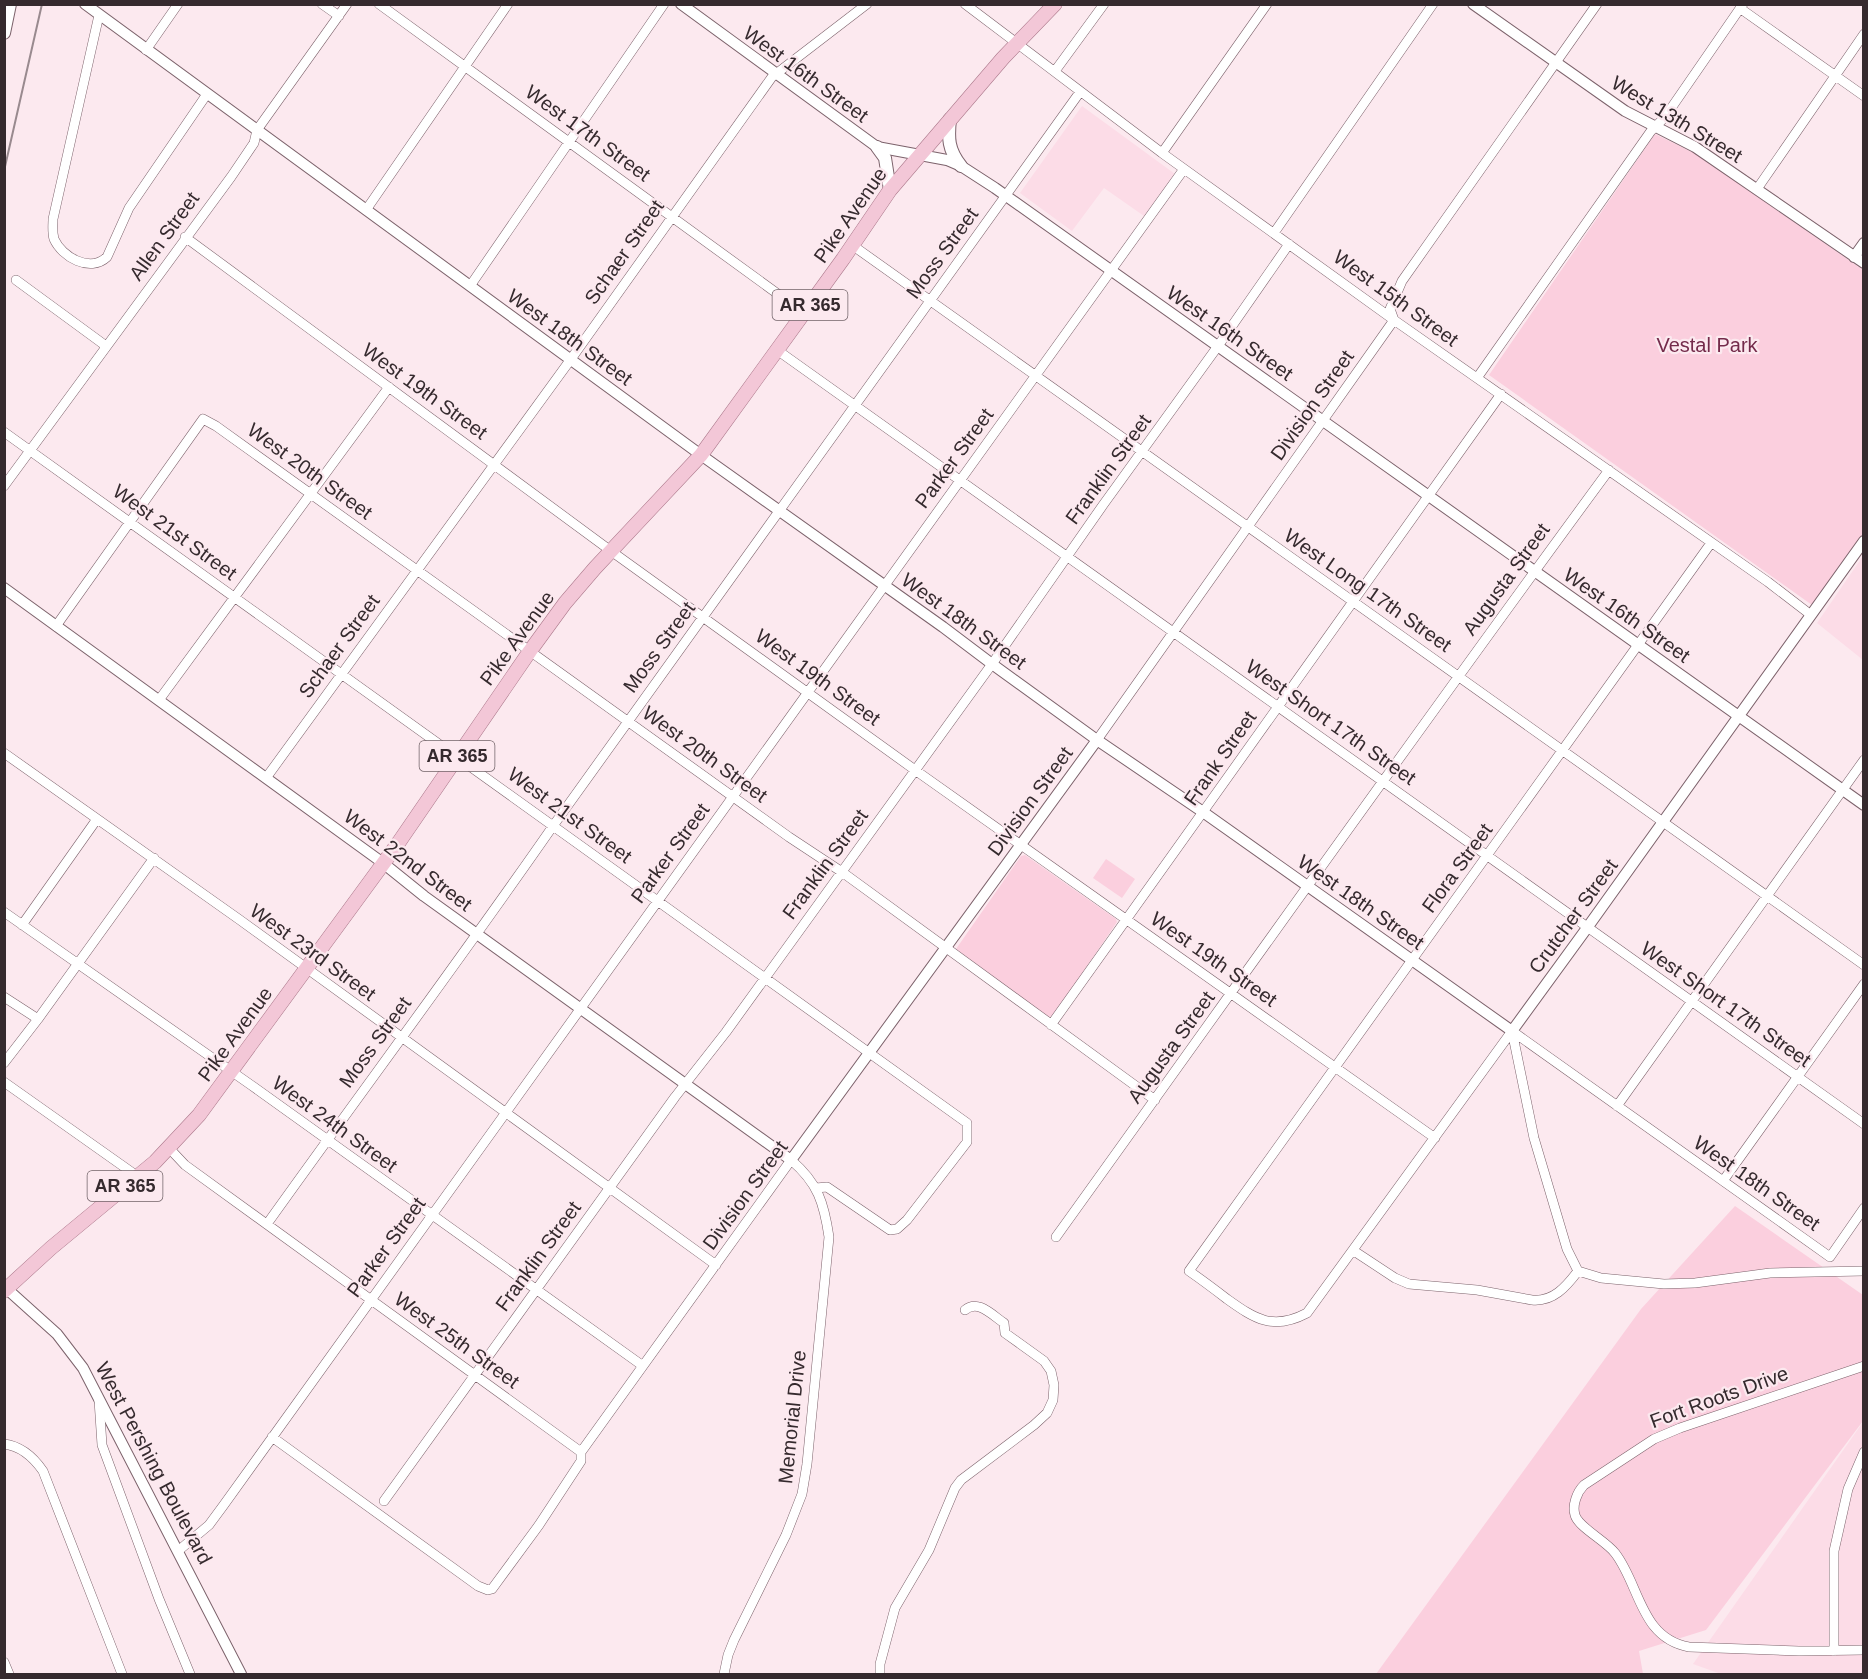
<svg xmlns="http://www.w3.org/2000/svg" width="1868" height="1679" viewBox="0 0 1868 1679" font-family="Helvetica,sans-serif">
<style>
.built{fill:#fcdce7}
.green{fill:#fbcfde}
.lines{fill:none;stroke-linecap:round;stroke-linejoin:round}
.minor-casing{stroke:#7c626b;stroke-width:10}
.tertiary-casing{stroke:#7c626b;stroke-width:12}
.secondary-casing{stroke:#7c626b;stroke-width:14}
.primary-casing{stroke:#ab788b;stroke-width:15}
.minor{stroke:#fff;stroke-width:9}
.tertiary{stroke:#fff;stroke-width:10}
.secondary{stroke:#fff;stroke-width:12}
.primary{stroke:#f3c7d7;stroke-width:14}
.rail{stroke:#998a8f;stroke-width:2}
.labels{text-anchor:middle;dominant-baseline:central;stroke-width:4.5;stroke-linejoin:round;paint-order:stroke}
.shield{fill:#fce9ef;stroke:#716368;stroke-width:1.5}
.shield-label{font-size:18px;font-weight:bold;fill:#352a2e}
.street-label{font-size:20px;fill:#352a2e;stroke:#fce9ef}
.park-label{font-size:20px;fill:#742b4b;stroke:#fce9ef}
</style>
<rect width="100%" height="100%" fill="#fce9ef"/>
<!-- built -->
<path class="built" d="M1082,106L1175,174L1144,216L1104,188L1072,231L1020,193Z
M1863,556L1864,660H1863L1817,623Z
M1863,1422V1674H1721L1693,1664Z"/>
<!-- green -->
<path class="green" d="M1655,134L1696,154L1863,270V533L1812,605L1489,375Z
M1025,855L1116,919L1117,922L1053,1016L1048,1017L956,949L1021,856Z
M1106,859L1135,879L1122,898L1093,878Z
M1735,1206L1863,1295V1421L1706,1630L1639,1651L1643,1674H1376L1641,1309Z"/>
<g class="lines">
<defs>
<path id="minor" d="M322,4L339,16
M379,4L804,313
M965,4L1162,153L1394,320L1768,582L1811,615
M1741,9L1864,96
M99,15L53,219C53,225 52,232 54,239C62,257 90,273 107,257L129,208L207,94
M146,50L178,4
M1055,71L1104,4
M1162,153L1267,4
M1757,189L1864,34
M366,210L508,4
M1274,233L1433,4
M185,237L611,551L915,770L1435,1138
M852,245L1864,965
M16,280L106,346
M470,286L664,4
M777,350L1864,1124
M1477,378L1651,131L1665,117L1743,4
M4,432L967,1123V1142L907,1220L897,1229L890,1230L827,1187L816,1188
M4,486L231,177L254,143L257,130L347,4
M56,626L203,419L216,426L789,837L842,872L1155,1100
M159,700L389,387
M1097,740L1394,320L1390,309L1402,281L1597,4
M4,753L240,920L716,1265
M266,778L571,359L772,77L867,4
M4,912L251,1085L643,1366
M22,925L97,819
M4,997L38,1019
M1051,1025L1501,394
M1512,1031L1307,1313C1273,1331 1255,1319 1227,1299C1214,1289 1202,1280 1189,1271L1711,543
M1512,1031L1534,1138L1567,1249L1578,1271L1601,1278L1664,1284L1695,1283L1770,1273L1864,1271
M1512,1031L1830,1257L1864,1208
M4,1063L38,1019L154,858
M4,1082L137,1176
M1617,1106L1864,760
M169,1148L185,1165L581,1452
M1723,1181L1864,984
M267,1224C362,1091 460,960 553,826L1080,92
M1056,1237C1240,981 1422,724 1609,470
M1354,1251L1395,1278L1409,1284L1477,1290L1532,1300C1553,1302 1566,1287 1578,1271
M1864,1366L1680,1428L1654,1439L1584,1485C1577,1492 1572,1505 1575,1515C1578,1527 1606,1541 1615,1553C1640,1585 1640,1638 1689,1647L1799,1651L1864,1650
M99,1400L102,1445L159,1599L190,1674
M272,1437L478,1586L488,1590L492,1589L539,1525L581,1461V1452L791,1160C818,1183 824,1203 829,1237L807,1464L802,1494L786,1535L734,1640L728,1655L724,1674
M4,1444C21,1446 34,1458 43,1471L122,1674
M384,1501L675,1097L726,1032L992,664L1103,505L1218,346L1289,244
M178,1551L209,1525L223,1506L1184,169
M1834,1651V1551L1848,1489L1864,1452
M4,1662L9,1674
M880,1674V1664L895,1608L929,1550L955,1488L961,1480L1034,1425L1047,1413L1053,1400L1054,1385L1051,1371L1044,1361L1005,1333L1004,1323C992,1315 978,1299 965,1310"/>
<path id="tertiary" d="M85,4L701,455L943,627L992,664L1097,740L1203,812L1512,1031L1587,928L1864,541
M681,4L877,147L947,160L961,166L995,188L1864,805
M1473,4L1625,111L1695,147L1864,263
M1854,257L1864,243
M4,588L383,863L424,896L791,1160L1097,740
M7,1289L57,1334L83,1368L241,1674"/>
<path id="secondary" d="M4,33L10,4
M950,119C948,138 948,150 961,166
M877,147L885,158L890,190"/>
<path id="primary" d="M4,1291L51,1248L155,1162L199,1115L399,842L530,651L565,603L595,568L701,455L843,259L890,190L1003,58L1055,4"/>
</defs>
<!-- minor casing -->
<use href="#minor" class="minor-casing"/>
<!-- tertiary casing -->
<use href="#tertiary" class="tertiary-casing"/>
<!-- secondary casing -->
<use href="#secondary" class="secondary-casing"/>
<!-- primary casing -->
<use href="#primary" class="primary-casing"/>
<!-- minor -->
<use href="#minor" class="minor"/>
<!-- tertiary -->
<use href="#tertiary" class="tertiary"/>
<!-- secondary -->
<use href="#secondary" class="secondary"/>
<!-- primary -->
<use href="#primary" class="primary"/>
<!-- rail -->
<path class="rail" d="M4,171L42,4"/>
</g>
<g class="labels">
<!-- shield labels -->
<g class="shield">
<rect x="772.5" y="290" width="75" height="30" rx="4.5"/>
<rect x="419.5" y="741" width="75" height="30" rx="4.5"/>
<rect x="87.5" y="1171" width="75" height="30" rx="4.5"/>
</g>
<g class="shield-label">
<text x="810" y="305">AR 365</text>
<text x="457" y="756">AR 365</text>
<text x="125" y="1186">AR 365</text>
</g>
<!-- street labels -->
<g class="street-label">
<text transform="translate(806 74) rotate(36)">West 16th Street</text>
<text transform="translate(1677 119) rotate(31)">West 13th Street</text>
<text transform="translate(588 133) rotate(36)">West 17th Street</text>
<text transform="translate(850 215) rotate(-55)">Pike Avenue</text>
<text transform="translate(164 236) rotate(-54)">Allen Street</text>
<text transform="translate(624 252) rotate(-55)">Schaer Street</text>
<text transform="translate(942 253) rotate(-54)">Moss Street</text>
<text transform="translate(1396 298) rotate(36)">West 15th Street</text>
<text transform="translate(1230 333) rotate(35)">West 16th Street</text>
<text transform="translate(570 337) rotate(36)">West 18th Street</text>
<text transform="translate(425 391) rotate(36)">West 19th Street</text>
<text transform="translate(1312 405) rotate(-55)">Division Street</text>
<text transform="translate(954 458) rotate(-54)">Parker Street</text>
<text transform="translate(1108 469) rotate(-54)">Franklin Street</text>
<text transform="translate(310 471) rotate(36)">West 20th Street</text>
<text transform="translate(175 532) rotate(36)">West 21st Street</text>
<text transform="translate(1506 579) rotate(-54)">Augusta Street</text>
<text transform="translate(1368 590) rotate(35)">West Long 17th Street</text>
<text transform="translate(1627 615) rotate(35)">West 16th Street</text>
<text transform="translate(964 621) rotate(36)">West 18th Street</text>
<text transform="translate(517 638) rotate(-54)">Pike Avenue</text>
<text transform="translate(339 646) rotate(-54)">Schaer Street</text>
<text transform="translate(659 647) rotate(-54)">Moss Street</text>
<text transform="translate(818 677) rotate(36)">West 19th Street</text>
<text transform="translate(1331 722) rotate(35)">West Short 17th Street</text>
<text transform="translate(705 754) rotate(36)">West 20th Street</text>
<text transform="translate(1220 758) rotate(-55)">Frank Street</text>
<text transform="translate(1030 801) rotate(-54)">Division Street</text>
<text transform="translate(570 815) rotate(36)">West 21st Street</text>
<text transform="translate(670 853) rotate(-54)">Parker Street</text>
<text transform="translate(408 860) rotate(37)">West 22nd Street</text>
<text transform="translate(825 864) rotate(-54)">Franklin Street</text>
<text transform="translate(1457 868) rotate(-54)">Flora Street</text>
<text transform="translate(1361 902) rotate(35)">West 18th Street</text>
<text transform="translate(1573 916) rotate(-54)">Crutcher Street</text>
<text transform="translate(313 952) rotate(36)">West 23rd Street</text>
<text transform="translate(1214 959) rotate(35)">West 19th Street</text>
<text transform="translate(1726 1004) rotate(35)">West Short 17th Street</text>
<text transform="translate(235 1034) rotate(-54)">Pike Avenue</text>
<text transform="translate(375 1042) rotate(-54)">Moss Street</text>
<text transform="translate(1171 1047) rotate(-54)">Augusta Street</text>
<text transform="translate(335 1124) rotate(36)">West 24th Street</text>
<text transform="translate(1757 1183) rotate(35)">West 18th Street</text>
<text transform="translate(745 1195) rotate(-54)">Division Street</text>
<text transform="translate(386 1247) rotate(-54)">Parker Street</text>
<text transform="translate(538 1256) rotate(-54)">Franklin Street</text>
<text transform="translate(457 1340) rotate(36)">West 25th Street</text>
<text transform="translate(1719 1397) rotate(-20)">Fort Roots Drive</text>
<text transform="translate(792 1417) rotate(-84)">Memorial Drive</text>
<text transform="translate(154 1463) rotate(62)">West Pershing Boulevard</text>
</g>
<!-- park labels -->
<g class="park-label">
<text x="1707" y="345">Vestal Park</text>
</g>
</g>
<!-- border -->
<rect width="1868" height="1679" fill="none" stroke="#352a2e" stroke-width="12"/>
</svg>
